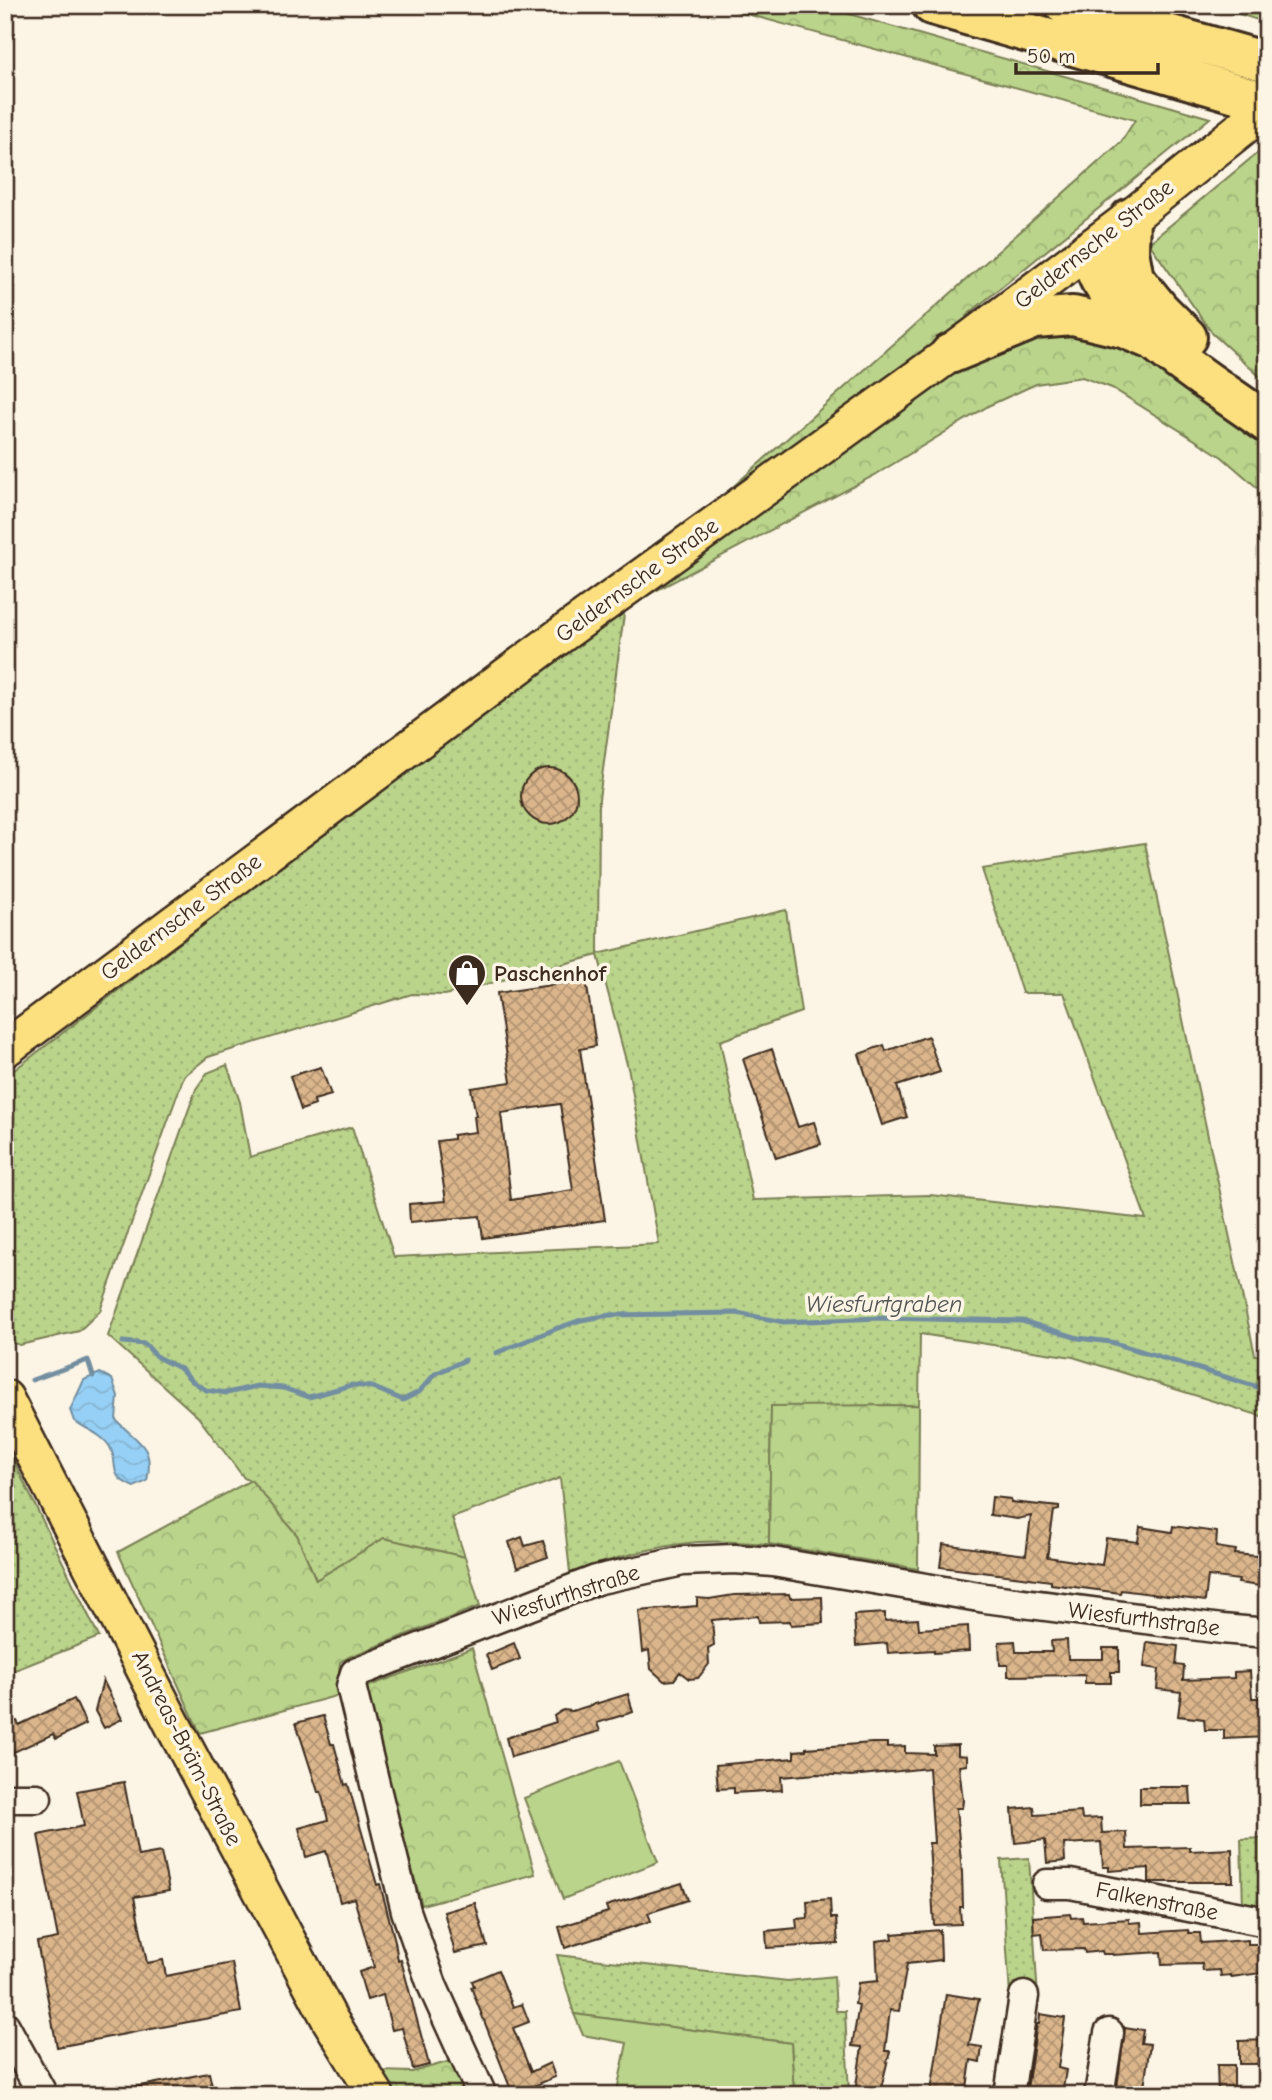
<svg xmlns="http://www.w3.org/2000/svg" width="1272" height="2100" viewBox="0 0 1272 2100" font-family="'Comic Neue',sans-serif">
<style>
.grass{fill:url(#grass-dots);stroke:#7a7f54;stroke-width:2}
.forest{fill:url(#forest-crowns);stroke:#7a7f54;stroke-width:2}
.garden{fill:#bad48b;stroke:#7a7f54;stroke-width:2}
.water{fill:url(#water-waves);stroke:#728ea0;stroke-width:2}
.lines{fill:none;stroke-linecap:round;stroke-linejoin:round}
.stream{stroke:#728ea0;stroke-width:5}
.building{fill:url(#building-cross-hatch);stroke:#3b2a1e;stroke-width:2;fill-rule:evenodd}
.minor-casing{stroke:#3b2a1e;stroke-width:33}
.major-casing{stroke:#3b2a1e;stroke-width:40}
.highway-casing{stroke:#3b2a1e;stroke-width:44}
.minor{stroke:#fcf5e5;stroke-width:28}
.major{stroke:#fce080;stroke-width:35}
.highway{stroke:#fce080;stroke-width:38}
.labels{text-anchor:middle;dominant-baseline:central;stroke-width:7;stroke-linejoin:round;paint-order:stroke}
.street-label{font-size:23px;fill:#3b2a1e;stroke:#fcf5e5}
.poi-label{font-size:23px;font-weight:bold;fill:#3b2a1e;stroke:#fcf5e5;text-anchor:start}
.water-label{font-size:24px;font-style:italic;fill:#525454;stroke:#fcf5e5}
</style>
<defs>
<pattern id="grass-dots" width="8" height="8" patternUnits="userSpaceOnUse" patternTransform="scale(1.75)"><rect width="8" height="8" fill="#bad48b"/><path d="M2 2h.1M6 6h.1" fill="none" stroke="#a1b678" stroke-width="1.8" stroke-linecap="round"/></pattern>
<pattern id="forest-crowns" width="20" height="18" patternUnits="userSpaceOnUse" patternTransform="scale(1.75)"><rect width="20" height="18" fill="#bad48b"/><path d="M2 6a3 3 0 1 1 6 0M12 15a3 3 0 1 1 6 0" fill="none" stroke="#a1b678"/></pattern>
<pattern id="water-waves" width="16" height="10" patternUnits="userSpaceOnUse" patternTransform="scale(1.75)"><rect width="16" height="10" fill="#97d0f6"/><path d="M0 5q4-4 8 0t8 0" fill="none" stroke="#83b3d2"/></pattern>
<pattern id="building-cross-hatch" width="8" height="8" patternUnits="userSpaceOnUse" patternTransform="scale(1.75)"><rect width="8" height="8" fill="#dbb68c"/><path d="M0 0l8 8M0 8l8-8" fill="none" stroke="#b39472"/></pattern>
</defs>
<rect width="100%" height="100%" fill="#fcf5e5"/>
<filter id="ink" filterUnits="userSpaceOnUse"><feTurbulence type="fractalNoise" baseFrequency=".0143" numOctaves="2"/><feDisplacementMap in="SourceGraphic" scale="14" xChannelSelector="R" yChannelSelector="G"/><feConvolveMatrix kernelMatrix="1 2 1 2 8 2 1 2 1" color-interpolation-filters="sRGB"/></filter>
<g filter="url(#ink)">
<!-- grass -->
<path class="grass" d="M625,607L599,799L598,954L786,910L801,1012L720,1041L753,1200L930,1195L1146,1219L1064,993H1022L982,869L1145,843L1255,1355L1267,1357V1418L1073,1357L920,1334L919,1405L771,1407L769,1544C746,1543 721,1540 698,1542C653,1546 612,1559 570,1573L560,1478L452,1518L465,1557L384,1538L316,1580L297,1535L251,1481L244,1478L198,1417L108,1336L196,1089L207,1073L227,1065L240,1102L250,1157L352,1127L394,1257L659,1244L629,1072L598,955L445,995L412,994L208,1057L184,1076L100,1311L79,1331L20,1345L5,1340V1077L466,724Z
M5,1443L99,1637L5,1674Z
M1267,1838V1912L1243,1907L1241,1839Z
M1029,1858L1038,1999L1010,1995L1001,1860Z
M557,1955L788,1981L834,1976L836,2011H845L849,2095H794L791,2043L574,2014Z"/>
<!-- forest -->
<path class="forest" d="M714,5H818L1210,118L966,316L982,358L1054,326L1152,357L1267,442V496L1222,457L1112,388L1082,377L1036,384L990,405L875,475L625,607L466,724L1121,142L1135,120Z
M1211,5H1267V23Z
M1267,145V383L1213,334L1149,243Z
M919,1405L918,1569L769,1544L771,1406Z
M251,1480L297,1535L316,1580L384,1538L465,1557L480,1606L349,1657L340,1662L339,1671L343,1694L200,1733L118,1552Z
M472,1648L535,1874L422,1905L361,1689Z
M451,2061L468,2095H398L381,2071L412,2072Z"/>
<!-- garden -->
<path class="garden" d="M619,1761L658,1862L563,1899L524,1798Z
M574,2014L791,2043L794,2095H616L627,2043L583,2035Z"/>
<!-- water -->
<path class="water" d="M100,1373L112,1379L118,1396L116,1420C138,1443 155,1445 147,1481L134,1487C106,1475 120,1467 110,1447C103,1435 85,1428 74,1421L70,1410L84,1380Z"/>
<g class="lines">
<!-- stream -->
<path class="stream" d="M123,1342L145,1344L157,1357L181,1369L192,1381L206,1390L227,1393L257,1386L283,1388L309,1397L352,1385L372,1387L403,1400L419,1392L435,1374L465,1360
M496,1353L558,1328L581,1320L610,1315L737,1313L784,1322L880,1318L1022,1321L1078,1338L1111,1342L1261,1388L1267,1396
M32,1380L88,1360L93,1376"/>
</g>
<!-- building -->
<path class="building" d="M521 796a28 28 0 1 1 56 0a28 28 0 1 1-56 0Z
M586,980L596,1046L580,1049L605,1220L483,1238L480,1216L410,1222L409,1204L446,1201L437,1141L453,1139V1135L476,1132L474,1116H476L471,1088L511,1082L497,993ZM560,1104L573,1190L511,1200L501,1113Z
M928,1036L940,1072L897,1086L907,1117L882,1125L859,1054L884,1045L886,1051Z
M772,1049L798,1127L814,1122L821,1144L776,1158L743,1059Z
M321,1067L331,1095L314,1100L315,1105L301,1110L290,1076Z
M992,1497L1011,1499V1502L1059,1507V1510L1054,1511L1047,1557L1102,1565L1106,1538L1138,1542L1140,1527L1172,1532L1173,1526L1217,1532L1216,1547L1236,1550L1235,1554L1267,1557V1587L1238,1583L1239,1580L1208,1576L1205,1601L1121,1590L1120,1593L1051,1584V1581L1022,1577L940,1567L943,1544L1026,1555L1031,1516L1017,1519L990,1515Z
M522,1537L525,1546L543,1541L548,1557L517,1568L509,1542Z
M789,1594L790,1598L822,1597L823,1623L791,1625L790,1621L759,1622L758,1616L712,1620L714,1645L708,1648L709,1664L698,1678L689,1679L680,1672L674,1680L664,1681L651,1669L649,1650L643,1652L639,1611L697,1606V1598L709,1599L734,1595Z
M885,1613V1621L918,1619L919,1629L968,1626L969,1651L934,1653V1650L888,1653L887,1643L856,1646L854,1615Z
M1067,1640L1068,1659H1103V1648H1119V1672H1111V1683H1085V1675L1008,1676V1665H1000L999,1642L1015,1641L1016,1652H1052L1051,1641Z
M1147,1642L1178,1646L1176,1665L1184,1666L1183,1680L1234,1678V1672L1250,1671L1252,1698H1265L1267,1737L1224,1739V1730H1205L1204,1719L1178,1716L1181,1692L1157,1689L1159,1669L1144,1667Z
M514,1643L520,1659L492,1670L486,1655Z
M103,1680L122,1719L104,1728L95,1711Z
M628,1694L633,1712L597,1723L600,1731L511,1757L506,1738L556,1722L554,1716L563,1710L572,1711Z
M74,1699L86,1724L56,1739L53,1734L5,1756V1726L17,1721L19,1725Z
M323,1716L331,1744H334L345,1785L348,1784L377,1885L380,1884L395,1941L398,1961L401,1960L429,2065L413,2069L402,2028L392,2030L383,1995L367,2000L359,1972L374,1967L354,1898L340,1902L326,1851L306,1857L299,1828L328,1820L321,1792H318L296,1723Z
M872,1743H887V1747L905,1746V1753L934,1754V1746L958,1745V1755L967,1756V1765L959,1766L963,1801L962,1808H956L962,1872L963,1907H960L961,1924L934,1925L929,1843H934L929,1768L851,1776L817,1774L781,1777L782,1790L734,1793V1788L718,1789L716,1765L794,1758V1751L806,1750V1748Z
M124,1782L138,1856L161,1852L169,1891L134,1897L147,1963L163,1960L166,1976L232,1963L241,2012L57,2047L37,1942L58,1938L38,1835L84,1826L77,1791Z
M1140,1787H1190L1191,1804H1140Z
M1034,1807L1035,1815L1081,1812L1082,1819L1101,1818L1102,1833L1126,1832L1127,1849L1190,1847V1851L1232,1849L1233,1882H1149V1868L1109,1871V1867H1103L1101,1842L1064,1844L1065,1861L1047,1863L1045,1840L1015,1843L1012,1809Z
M682,1883L688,1900L648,1913L651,1921L565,1948L559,1927L608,1912L606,1906Z
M830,1899L831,1918H836L838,1944L767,1948L766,1931L797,1928L796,1919L808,1918L807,1901Z
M475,1903L487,1946L455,1953L444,1912Z
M1070,1914L1071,1918L1082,1917L1083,1922L1129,1919V1923L1141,1922L1142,1933L1188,1930L1189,1933H1200L1201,1943L1248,1940V1944H1259L1261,1973L1231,1977V1975L1221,1976L1220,1970L1203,1971L1202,1964L1162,1965L1161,1952L1113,1955L1112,1954H1103L1102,1951L1085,1953L1084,1949L1044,1950L1042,1933L1034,1934L1033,1917Z
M940,1930L941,1960L907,1964L899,2011L890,2010L885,2051H890L881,2088H877L876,2095L855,2092L862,2047L852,2046L859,2005L855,2004L858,1983L878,1981L876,1941L893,1939L892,1934Z
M498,1970L513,2007L522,2004L529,2022L513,2028L531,2072L550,2063L555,2077L513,2095L471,1987L474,1986L472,1981Z
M946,1994L979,1999L969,2045L982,2047L980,2062L971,2060L966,2095L931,2091Z
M1040,2014L1065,2018L1058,2068L1066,2070L1062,2095H1026L1037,2024H1039Z
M1125,2027L1143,2030L1141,2043L1150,2044L1143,2095H1116Z
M1267,2040V2064H1239V2041Z
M1217,2065H1234V2095H1218Z
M209,2073L214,2095H136L135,2087Z"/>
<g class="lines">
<defs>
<path id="minor" d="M5,1798H37
M1047,1884H1070L1267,1922
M5,2026L43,2095
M482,2095L432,1985L406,1911L351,1686L355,1673L596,1580L683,1561L735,1559L773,1562L985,1598L1222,1629L1267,1633
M1009,2095L1024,1996
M1099,2095L1109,2033"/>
<path id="major" d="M5,1049L561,635L950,354L1130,218L1267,108
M5,1398L174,1727L330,2020L376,2095"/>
<path id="highway" d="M932,5L1267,102
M1065,5L1267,62
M1130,218L1129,251L1134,278
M1088,251C1092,260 1095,271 1100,280C1137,340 1211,382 1267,423
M1088,251L1114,261L1134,278L1160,310L1187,337
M950,354L1035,319L1073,316L1123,328L1147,338"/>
</defs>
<!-- minor casing -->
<use href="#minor" class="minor-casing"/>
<!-- major casing -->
<use href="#major" class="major-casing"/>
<!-- highway casing -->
<use href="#highway" class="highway-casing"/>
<!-- minor -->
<use href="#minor" class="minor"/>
<!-- major -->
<use href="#major" class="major"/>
<!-- highway -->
<use href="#highway" class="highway"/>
</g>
</g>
<!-- icons -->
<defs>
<symbol id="shop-pin" viewBox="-11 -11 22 30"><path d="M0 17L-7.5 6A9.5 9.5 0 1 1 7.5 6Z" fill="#3b2a1e" stroke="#fcf5e5"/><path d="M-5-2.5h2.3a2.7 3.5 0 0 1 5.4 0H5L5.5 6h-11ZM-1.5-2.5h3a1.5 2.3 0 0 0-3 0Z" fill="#fff"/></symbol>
</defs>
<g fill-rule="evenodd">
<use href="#shop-pin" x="445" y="951" width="44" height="60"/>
</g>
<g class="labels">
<!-- street labels -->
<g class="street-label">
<text transform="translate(1094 244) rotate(-38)">Geldernsche Straße</text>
<text transform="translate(637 580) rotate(-36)">Geldernsche Straße</text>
<text transform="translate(181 917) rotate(-37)">Geldernsche Straße</text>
<text transform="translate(566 1595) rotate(-18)">Wiesfurthstraße</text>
<text transform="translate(1144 1619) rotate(7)">Wiesfurthstraße</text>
<text transform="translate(187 1748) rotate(63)">Andreas-Bräm-Straße</text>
<text transform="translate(1157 1901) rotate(11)">Falkenstraße</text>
</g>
<!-- poi labels -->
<g class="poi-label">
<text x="494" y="973">Paschenhof</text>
</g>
<!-- water labels -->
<g class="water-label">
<text x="884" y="1304">Wiesfurtgraben</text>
</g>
</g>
<!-- margin -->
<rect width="1272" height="2100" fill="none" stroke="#fcf5e5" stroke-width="28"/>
<rect x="14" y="14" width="1244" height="2072" fill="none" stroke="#3b2a1e" stroke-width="2.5" filter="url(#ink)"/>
<!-- scale -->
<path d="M1016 63v10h142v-10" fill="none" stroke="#3b2a1e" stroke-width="3.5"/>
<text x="1027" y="63" font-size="21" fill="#3b2a1e" stroke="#fcf5e5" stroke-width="5" paint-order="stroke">50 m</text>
</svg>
